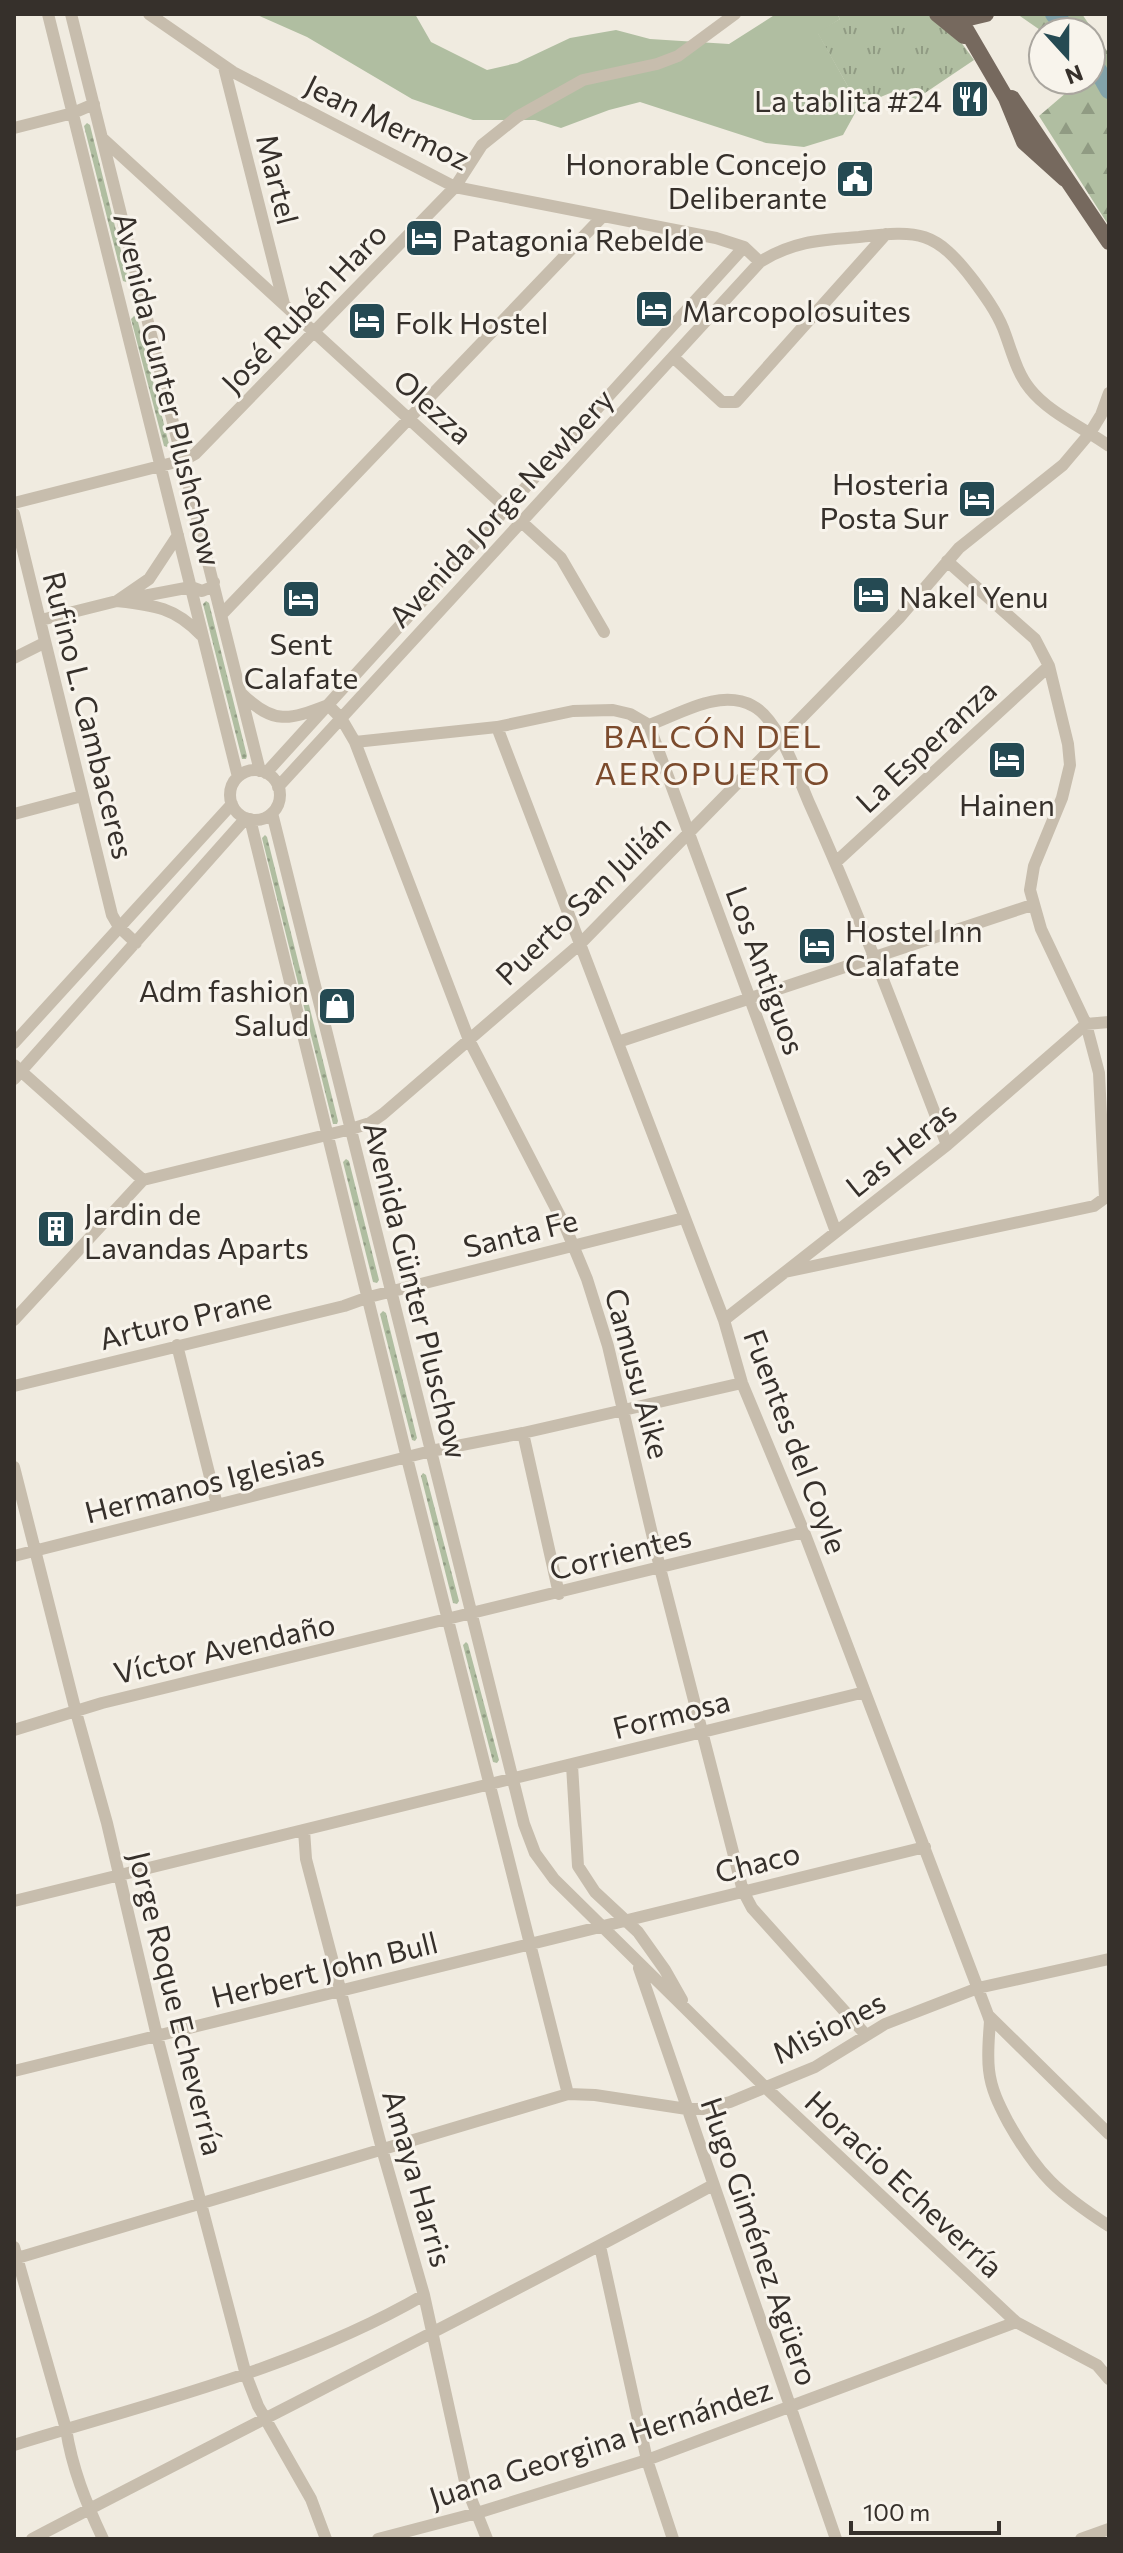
<svg xmlns="http://www.w3.org/2000/svg" width="1123" height="2553" viewBox="0 0 1123 2553" font-family="Commissioner,sans-serif">
<style>
.grass{fill:url(#grass-dots)}
.forest{fill:url(#forest-firs)}
.park{fill:url(#park-tufts)}
.garden{fill:#b0bea1}
.lines{fill:none;stroke-linecap:round;stroke-linejoin:round}
.river{stroke:#82a3aa;stroke-width:18}
.minor{stroke:#c7bdad;stroke-width:12}
.major{stroke:#76695e;stroke-width:16}
.labels{text-anchor:middle;dominant-baseline:central;stroke-width:6;stroke-linejoin:round;paint-order:stroke}
.poi-label{font-size:30px;fill:#36302b;stroke:#f8f4ec;text-anchor:start}
.street-label{font-size:30px;fill:#36302b;stroke:#f8f4ec}
.neighbourhood-label{font-size:32px;letter-spacing:2px;fill:#7c4b2d;stroke:#f8f4ec}
</style>
<defs>
<pattern id="grass-dots" width="8" height="8" patternUnits="userSpaceOnUse" patternTransform="scale(2)"><rect width="8" height="8" fill="#b0bea1"/><path d="M2 2h.1M6 6h.1" fill="none" stroke="#909b83" stroke-width="1.8" stroke-linecap="round"/></pattern>
<pattern id="forest-firs" width="22" height="20" patternUnits="userSpaceOnUse" patternTransform="scale(2)"><rect width="22" height="20" fill="#b0bea1"/><path d="M5 1l3.5 6h-7zM16 11l3.5 6h-7z" fill="#909b83"/></pattern>
<pattern id="park-tufts" width="24" height="20" patternUnits="userSpaceOnUse" patternTransform="scale(2)"><rect width="24" height="20" fill="#b0bea1"/><path d="M3 7l-1-3M5 7V3M7 7l1-3M15 17l-1-3M17 17v-4M19 17l1-3" fill="none" stroke="#909b83"/></pattern>
</defs>
<rect width="100%" height="100%" fill="#f0ebe0"/>
<!-- grass -->
<path class="grass" d="M87,123L90,125L128,279L126,282L123,281L84,126Z
M134,316L137,318L169,444L167,447L164,446L131,319Z
M206,601L209,603L247,756L246,759H242L203,604Z
M265,835L267,837L338,1121L337,1124H333L262,838Z
M346,1159L349,1161L379,1280L377,1283L373,1282L343,1162Z
M383,1311L386,1313L417,1438L415,1441L412,1440L380,1314Z
M423,1473L426,1475L459,1601L457,1604L453,1603L421,1476Z
M466,1642L468,1644L499,1760L497,1763L493,1762L463,1645Z"/>
<!-- forest -->
<path class="forest" d="M1017,14H1082L1109,54V226L1039,116L1081,80H1091V32H1043Z"/>
<!-- park -->
<path class="park" d="M837,14C855,14 919,10 931,15C949,23 963,45 974,60L916,99L895,91L859,106L817,32L840,19Z"/>
<!-- garden -->
<path class="garden" d="M255,14H415L431,42L487,70L517,63L570,38L616,30L650,39L729,44L776,14H837L840,19L818,33L859,106L843,135L804,147L766,143L640,102L609,110L561,128L535,120H473L412,99L307,37Z"/>
<g class="lines">
<!-- river -->
<path class="river" d="M1054,14L1070,32
M1091,58L1109,90"/>
<!-- minor -->
<path class="minor" d="M48,14L238,777
M71,14L260,771
M149,14L233,72L455,187L716,238L744,247L760,262
M224,67L284,304
M14,128L73,113L94,104
M102,138L561,558L604,632
M673,357L722,402H736L886,234
M14,503L184,460L195,454L455,187L482,145L517,117L583,80L657,64L678,56L735,14
M14,514L112,915L119,927L136,943
M178,535L149,579L117,601C153,605 175,607 201,635
M222,614L603,216
M41,620L117,601L191,587L202,591L212,587L214,582
M14,658L44,643
M242,694C274,725 289,720 328,705L341,718L355,742L469,1040L565,1226L587,1279L608,1346L660,1568L743,1891L752,1908L866,2035
M649,725L836,1232
M497,727L724,1320L742,1383L804,1532L988,2015L1109,2134
M355,742L497,727L573,711L613,710L630,714L649,725C680,714 720,688 753,706C779,719 798,778 810,805C860,916 903,1031 947,1145
M230 795a25 25 0 1 1 50 0a25 25 0 1 1-50 0Z
M266,773L744,247
M278,787L760,262C793,241 820,240 859,237C920,230 935,230 974,281C985,296 996,311 1003,328C1011,348 1016,372 1030,389C1049,413 1084,428 1109,446
M272,813L524,1824L535,1853L554,1879L765,2087L1016,2322L1097,2365L1109,2379
M14,814L82,796
M250,819L407,1458L568,2094
M836,862L1049,666
M618,1042L1032,905
M14,1043L232,804
M14,1065L143,1180
M14,1079L246,818
M785,1272L1094,1206L1105,1198L1099,1073L1086,1024L1041,929L1030,890L1034,866L1062,798L1070,765L1068,744L1049,666L1035,639L947,561
M14,1320L143,1180L351,1129L370,1123L383,1114L580,944L899,618L959,548L1063,465L1090,433L1101,415L1109,393
M724,1320L947,1145L1086,1024L1109,1022
M177,1345L217,1505
M14,1386L344,1306L369,1297L684,1218
M523,1433L559,1594
M14,1467L76,1712L107,1823L157,2036L246,2375L258,2406L311,2499L326,2539
M14,1556L431,1451L523,1433L742,1383
M14,1730L102,1703L804,1532
M572,1765L578,1866L595,1892L638,1932L665,1970L682,2000
M304,1830L306,1859L382,2149L424,2295L466,2486L487,2539
M14,1901L865,1692
M639,1968L836,2539
M988,2015L990,2021C989,2037 987,2054 989,2070C991,2089 999,2105 1008,2122C1038,2175 1058,2193 1109,2226
M14,2071L925,1847
M600,2246L647,2460L673,2539
M14,2247L66,2429C72,2468 86,2503 103,2539
M14,2259L568,2094L595,2095L687,2109H703L730,2102L815,2067L885,2024L978,1988L1109,1959
M14,2445C153,2402 298,2368 424,2295
M32,2539C259,2420 488,2307 713,2185
M378,2539L477,2513L647,2460L1016,2322
M1081,2539L1109,2529"/>
<!-- major -->
<path class="major" d="M937,14L964,36
M957,14L1006,98L1024,142L1065,179
M950,16L969,18L986,14
M1012,98L1109,242"/>
</g>
<!-- icons -->
<defs>
<symbol id="restaurant-square" viewBox="-11 -11 22 22"><rect x="-9" y="-9" width="18" height="18" rx="4" fill="#254a53" stroke="#f8f4ec"/><path d="M-5-6h1v4h1v-4h1v4h1v-4h1v5L-1.5 .5V6h-2V.5L-5-1ZM5-6V6H3V1.5H1.5Q1.5-4 5-6Z" fill="#fff"/></symbol>
<symbol id="civic-square" viewBox="-11 -11 22 22"><rect x="-9" y="-9" width="18" height="18" rx="4" fill="#254a53" stroke="#f8f4ec"/><path d="M-.6-6.5H3V-4.5H.6V-3L4-1V1h2V6H-6V1h2V-1L-.6-3ZM-1.2 2.5V6h2.4V2.5Z" fill="#fff"/></symbol>
<symbol id="hotel-square" viewBox="-11 -11 22 22"><rect x="-9" y="-9" width="18" height="18" rx="4" fill="#254a53" stroke="#f8f4ec"/><path d="M-6-4.5h1.5V1H6V5H4.5V3h-9V5H-6ZM-4 0a1.8 1.8 0 1 1 3.6 0ZM.5 0V-2.5h3Q6-2.5 6 0Z" fill="#fff"/></symbol>
<symbol id="shop-square" viewBox="-11 -11 22 22"><rect x="-9" y="-9" width="18" height="18" rx="4" fill="#254a53" stroke="#f8f4ec"/><path d="M-5-2.5h2.3a2.7 3.5 0 0 1 5.4 0H5L5.5 6h-11ZM-1.5-2.5h3a1.5 2.3 0 0 0-3 0Z" fill="#fff"/></symbol>
<symbol id="building-square" viewBox="-11 -11 22 22"><rect x="-9" y="-9" width="18" height="18" rx="4" fill="#254a53" stroke="#f8f4ec"/><path d="M-4-6H4V6H1V3H-1V6H-4ZM-2.5-4.3h1.7v1.8h-1.7ZM.8-4.3h1.7v1.8H.8ZM-2.5-1h1.7V.8h-1.7ZM.8-1h1.7V.8H.8Z" fill="#fff"/></symbol>
</defs>
<g fill-rule="evenodd">
<use href="#restaurant-square" x="948" y="77" width="44" height="44"/>
<use href="#civic-square" x="833" y="157" width="44" height="44"/>
<use href="#hotel-square" x="402" y="216" width="44" height="44"/>
<use href="#hotel-square" x="632" y="287" width="44" height="44"/>
<use href="#hotel-square" x="345" y="299" width="44" height="44"/>
<use href="#hotel-square" x="955" y="477" width="44" height="44"/>
<use href="#hotel-square" x="849" y="573" width="44" height="44"/>
<use href="#hotel-square" x="279" y="577" width="44" height="44"/>
<use href="#hotel-square" x="985" y="738" width="44" height="44"/>
<use href="#hotel-square" x="795" y="924" width="44" height="44"/>
<use href="#shop-square" x="315" y="984" width="44" height="44"/>
<use href="#building-square" x="34" y="1207" width="44" height="44"/>
</g>
<g class="labels">
<!-- poi labels -->
<g class="poi-label">
<text x="942" y="99" text-anchor="end">La tablita #24</text>
<text x="827" y="162" text-anchor="end">Honorable Concejo<tspan x="827" dy="34">Deliberante</tspan></text>
<text x="452" y="238">Patagonia Rebelde</text>
<text x="682" y="309">Marcopolosuites</text>
<text x="395" y="321">Folk Hostel</text>
<text x="949" y="482" text-anchor="end">Hosteria<tspan x="949" dy="34">Posta Sur</tspan></text>
<text x="899" y="595">Nakel Yenu</text>
<text x="301" y="642" text-anchor="middle">Sent<tspan x="301" dy="34">Calafate</tspan></text>
<text x="1007" y="803" text-anchor="middle">Hainen</text>
<text x="845" y="929">Hostel Inn<tspan x="845" dy="34">Calafate</tspan></text>
<text x="309" y="989" text-anchor="end">Adm fashion<tspan x="309" dy="34">Salud</tspan></text>
<text x="84" y="1212">Jardin de<tspan x="84" dy="34">Lavandas Aparts</tspan></text>
</g>
<!-- street labels -->
<g class="street-label">
<text transform="translate(388 121) rotate(26)">Jean Mermoz</text>
<text transform="translate(279 179) rotate(76)">Martel</text>
<text transform="translate(303 307) rotate(-46)">José Rubén Haro</text>
<text transform="translate(169 389) rotate(76)">Avenida Gunter Plushchow</text>
<text transform="translate(434 406) rotate(42)">Olezza</text>
<text transform="translate(500 507) rotate(-47)">Avenida Jorge Newbery</text>
<text transform="translate(90 715) rotate(76)">Rufino L. Cambaceres</text>
<text transform="translate(925 745) rotate(-43)">La Esperanza</text>
<text transform="translate(582 899) rotate(-44)">Puerto San Julián</text>
<text transform="translate(767 970) rotate(70)">Los Antiguos</text>
<text transform="translate(900 1148) rotate(-39)">Las Heras</text>
<text transform="translate(520 1232) rotate(-14)">Santa Fe</text>
<text transform="translate(417 1290) rotate(76)">Avenida Günter Pluschow</text>
<text transform="translate(185 1317) rotate(-14)">Arturo Prane</text>
<text transform="translate(639 1373) rotate(75)">Camusu Aike</text>
<text transform="translate(797 1441) rotate(69)">Fuentes del Coyle</text>
<text transform="translate(204 1482) rotate(-14)">Hermanos Iglesias</text>
<text transform="translate(620 1551) rotate(-14)">Corrientes</text>
<text transform="translate(224 1647) rotate(-13)">Víctor Avendaño</text>
<text transform="translate(671 1713) rotate(-14)">Formosa</text>
<text transform="translate(757 1861) rotate(-14)">Chaco</text>
<text transform="translate(324 1968) rotate(-14)">Herbert John Bull</text>
<text transform="translate(178 2003) rotate(76)">Jorge Roque Echeverría</text>
<text transform="translate(828 2026) rotate(-27)">Misiones</text>
<text transform="translate(419 2178) rotate(74)">Amaya Harris</text>
<text transform="translate(905 2183) rotate(43)">Horacio Echeverría</text>
<text transform="translate(761 2241) rotate(71)">Hugo Giménez Agüero</text>
<text transform="translate(600 2442) rotate(-18)">Juana Georgina Hernández</text>
</g>
<!-- neighbourhood labels -->
<g class="neighbourhood-label">
<text x="713" y="735">BALCÓN DEL<tspan x="713" dy="37">AEROPUERTO</tspan></text>
</g>
</g>
<!-- border -->
<rect width="1123" height="2553" fill="none" stroke="#36302b" stroke-width="32"/>
<!-- north arrow -->
<g transform="translate(1067 56) rotate(159)"><circle r="38" fill="#f8f4ec" stroke="#aaa69f" stroke-width="2"/>
<path d="M0-6L14 30L0 20L-14 30Z" fill="#254a53"/>
<text y="-12" font-size="22" font-weight="bold" text-anchor="middle" fill="#36302b">N</text>
</g>
<!-- scale -->
<path d="M851 2521v12h148v-12" fill="none" stroke="#36302b" stroke-width="4"/>
<text x="863" y="2521" font-size="24" fill="#36302b" stroke="#f8f4ec" stroke-width="6" paint-order="stroke">100 m</text>
</svg>
